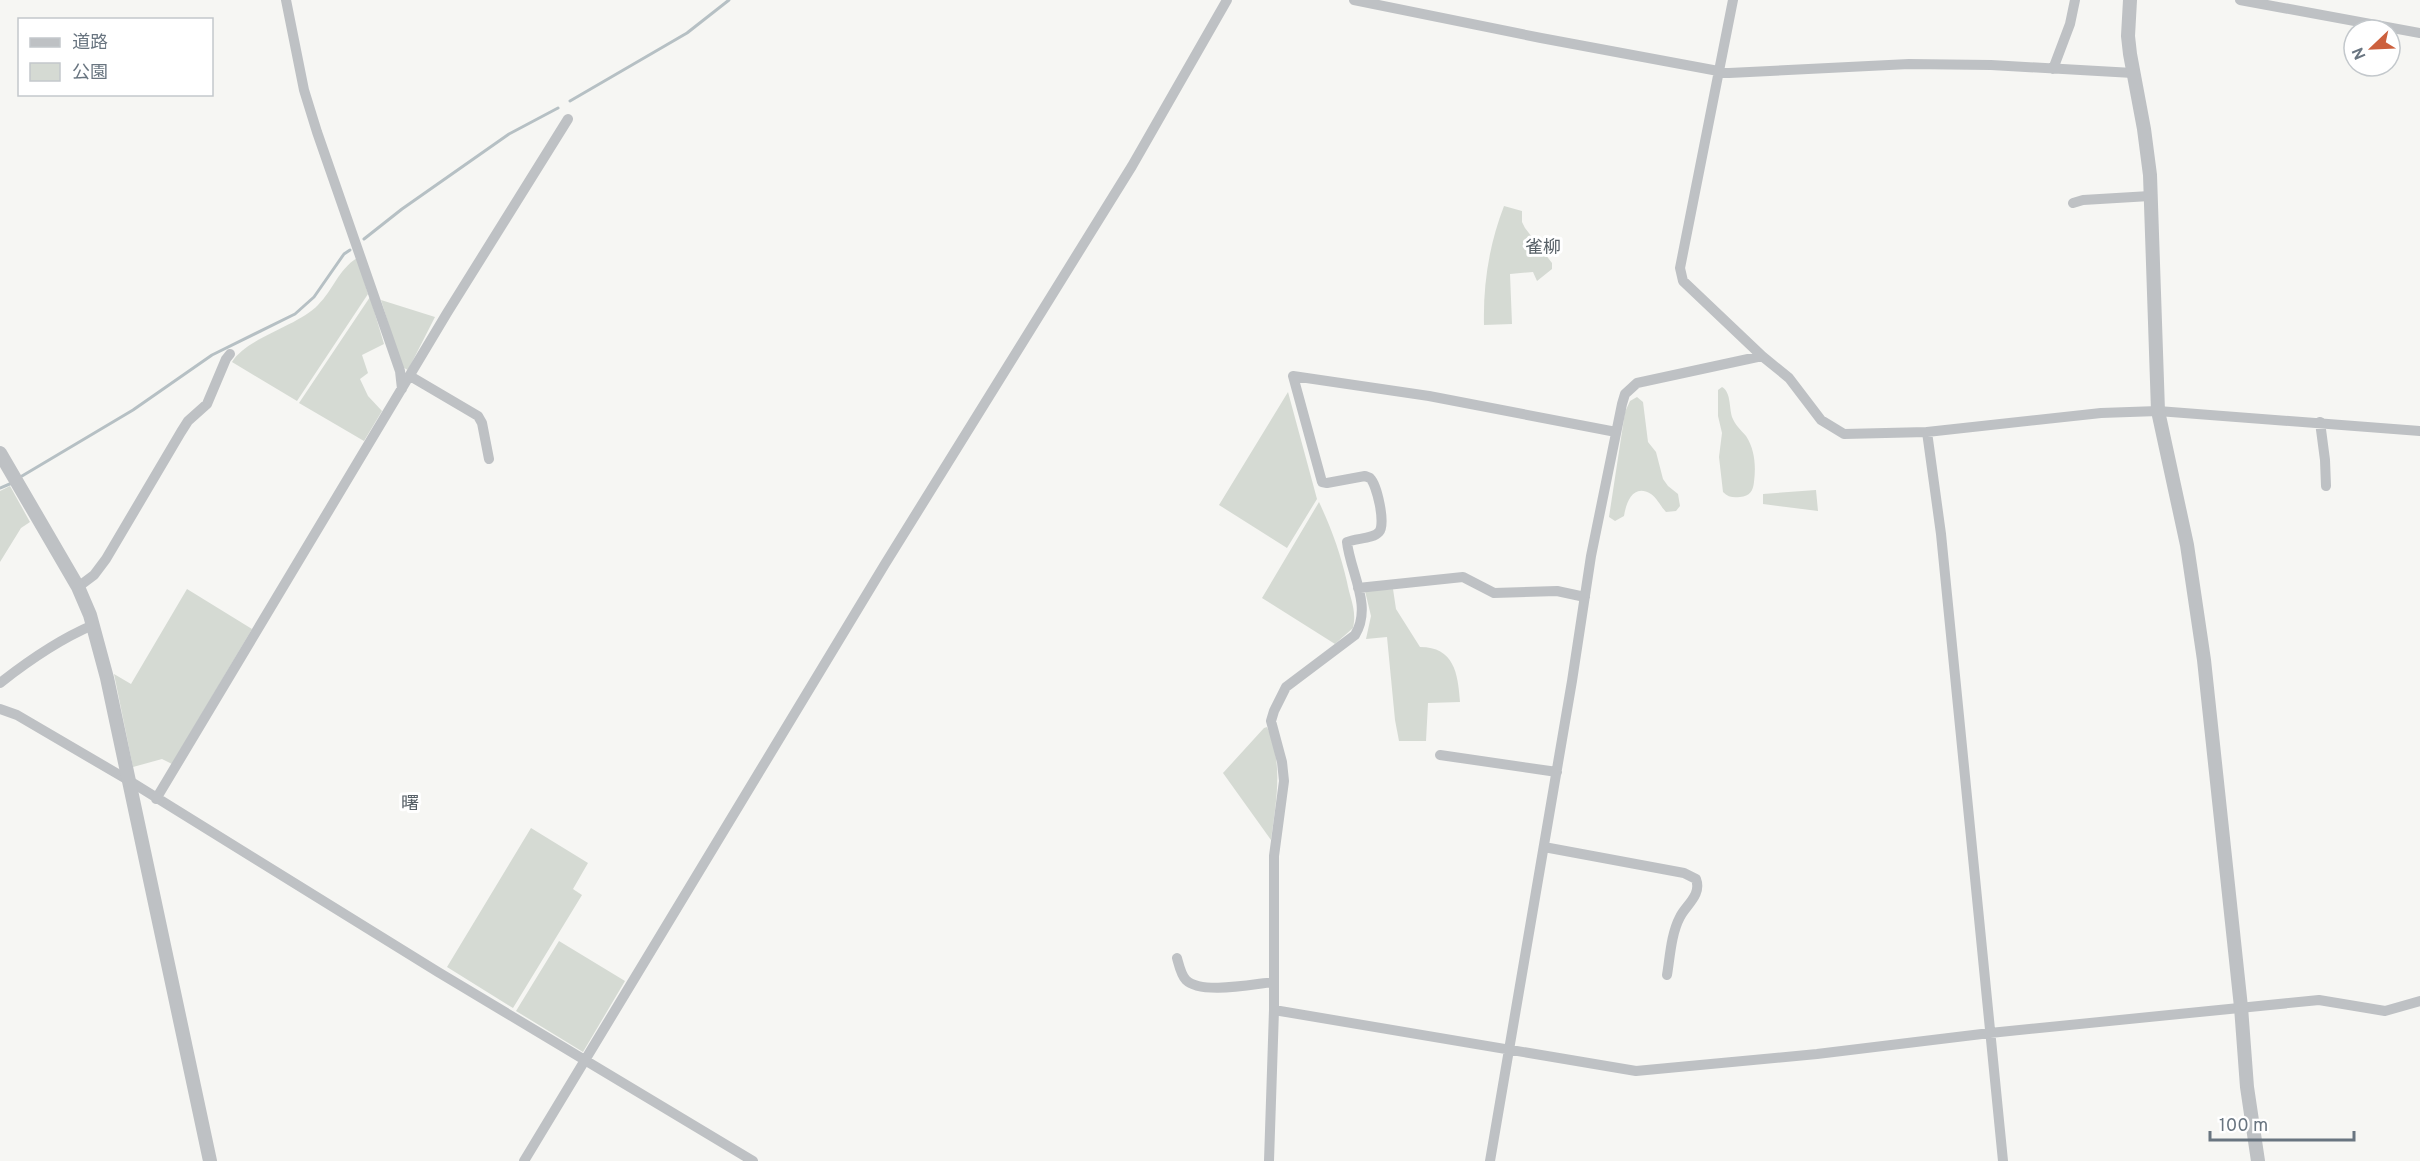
<svg xmlns="http://www.w3.org/2000/svg" width="2420" height="1161" viewBox="0 0 2420 1161" font-family="Overpass,'Noto Sans JP',sans-serif">
<style>
.green{fill:#d5dad3}
.lines{fill:none;stroke-linecap:round;stroke-linejoin:round}
.stream{stroke:#b6c0c4;stroke-width:3}
.minor{stroke:#bec1c4;stroke-width:10}
.tertiary{stroke:#bec1c4;stroke-width:14}
.labels{text-anchor:middle;dominant-baseline:central;stroke-width:6;stroke-linejoin:round;paint-order:stroke}
.neighbourhood-label{font-size:18px;fill:#565f66;stroke:#fff}
</style>
<rect width="100%" height="100%" fill="#f6f6f3"/>
<!-- green -->
<path class="green" d="M1504,206L1522,211V222L1525,228L1552,263V269L1537,281L1533,272L1510,274L1512,324L1484,325C1483,284 1489,245 1504,206Z
M357,258L368,294L297,401L232,362C248,337 298,326 318,305C333,290 339,269 357,258Z
M370,297L384,344L362,355L368,373L360,379L368,396L382,411L364,441L299,403Z
M381,300L435,317L408,370L402,367Z
M1722,387C1731,392 1729,407 1732,417C1735,425 1741,430 1746,436C1755,450 1756,466 1754,482C1753,491 1750,496 1740,497C1733,498 1728,497 1723,492L1719,457L1722,433L1718,416V390Z
M1288,392L1317,499L1287,548L1219,505Z
M1637,397L1643,402L1648,442L1656,452L1663,479L1668,486L1678,494L1680,506L1676,511L1666,512C1661,507 1657,498 1651,494C1633,483 1626,503 1624,516L1615,521L1609,517L1625,412L1630,401Z
M10,486L30,522L21,528L0,562V491Z
M1816,490L1818,511L1763,504V494Z
M1319,502C1332,530 1340,552 1347,582C1350,599 1357,610 1353,628L1335,644L1262,598Z
M187,589L252,629L172,764L162,759L133,767L114,674L131,684Z
M1393,589L1396,609L1420,647C1454,647 1458,673 1460,702L1428,703L1426,741H1399L1395,720L1387,637L1366,639L1371,616L1365,591Z
M1267,727C1284,763 1276,802 1271,840L1223,773L1264,728Z
M531,828L588,863L573,889L582,895L513,1008L447,967Z
M559,941L625,981L583,1052L516,1011Z"/>
<g class="lines">
<!-- stream -->
<path class="stream" d="M570,101L687,33L729,0
M364,239L402,209L509,134L558,108
M22,476L133,410L212,355L295,314L314,297L344,254L350,250
M0,488L12,483"/>
<!-- minor -->
<path class="minor" d="M286,0L304,90L317,132L400,371L402,389
M1354,0L1541,38L1729,73L1909,64L1991,65L2133,73
M1733,0L1680,268L1683,281L1762,356L1789,378L1821,420L1844,434L1927,432L2101,413L2158,411L2420,431
M2240,0L2420,33
M2053,69L2070,24L2075,0
M2073,203L2083,200L2150,196
M410,376L478,416L482,423L489,459
M2320,422L2325,460L2326,486
M1927,432L1941,534L2003,1161
M78,587L94,575L106,559L181,432L188,421L207,404L226,359L230,354
M1358,588L1463,577L1494,593L1557,591L1585,597
M0,683C28,661 60,639 93,625
M0,709L17,715L128,780L438,972L753,1161
M1440,755L1557,772
M156,799L447,313L568,119
M1544,847L1684,873L1696,879C1702,895 1686,905 1680,917C1671,934 1670,957 1667,975
M1177,958C1179,965 1181,975 1186,980C1201,995 1253,984 1274,982
M1274,1010L1636,1071L1817,1054L1990,1033L2319,1000L2385,1011L2420,1001
M524,1161L885,564L1132,166L1227,0
M1269,1161L1274,1010V856L1284,781L1282,762L1271,721L1274,711L1286,687L1355,635C1373,606 1350,572 1347,542C1356,538 1373,539 1379,532C1386,524 1377,485 1370,478L1365,476L1327,483L1322,482L1293,376L1429,396L1616,432
M1490,1161L1572,681L1591,556L1622,404L1625,394L1637,383L1762,356"/>
<!-- tertiary -->
<path class="tertiary" d="M2130,0L2128,36L2130,54L2144,129L2150,175L2158,411L2187,545L2204,660L2241,1007L2247,1087L2258,1161
M0,453L78,587L90,615L107,678L210,1161"/>
</g>
<g class="labels">
<!-- neighbourhood labels -->
<g class="neighbourhood-label">
<text x="1543" y="248">雀柳</text>
<text x="410" y="804">曙</text>
</g>
</g>
<!-- legend -->
<rect x="18" y="18" width="195" height="78" fill="#ffffff" stroke="#c3c8cc" stroke-width="1.5"/>
<rect x="30" y="38" width="30" height="9" fill="#bec1c4" stroke="#c3c8cc" stroke-width="1.5"/>
<text x="72" y="48" font-size="18" fill="#697580">道路</text>
<rect x="30" y="63" width="30" height="18" fill="#d5dad3" stroke="#c3c8cc" stroke-width="1.5"/>
<text x="72" y="78" font-size="18" fill="#697580">公園</text>
<!-- north arrow -->
<g transform="translate(2372 48) rotate(247)"><circle r="28" fill="#ffffff" stroke="#c3c8cc" stroke-width="1.5"/>
<path d="M0-4.5L10 22L0 15L-10 22Z" fill="#cc603d"/>
<text y="-9" font-size="16" font-weight="bold" text-anchor="middle" fill="#697580">N</text>
</g>
<!-- scale -->
<path d="M2210 1131v9h144v-9" fill="none" stroke="#697580" stroke-width="3"/>
<text x="2219" y="1131" font-size="18" fill="#697580" stroke="#ffffff" stroke-width="4.5" paint-order="stroke">100 m</text>
</svg>
